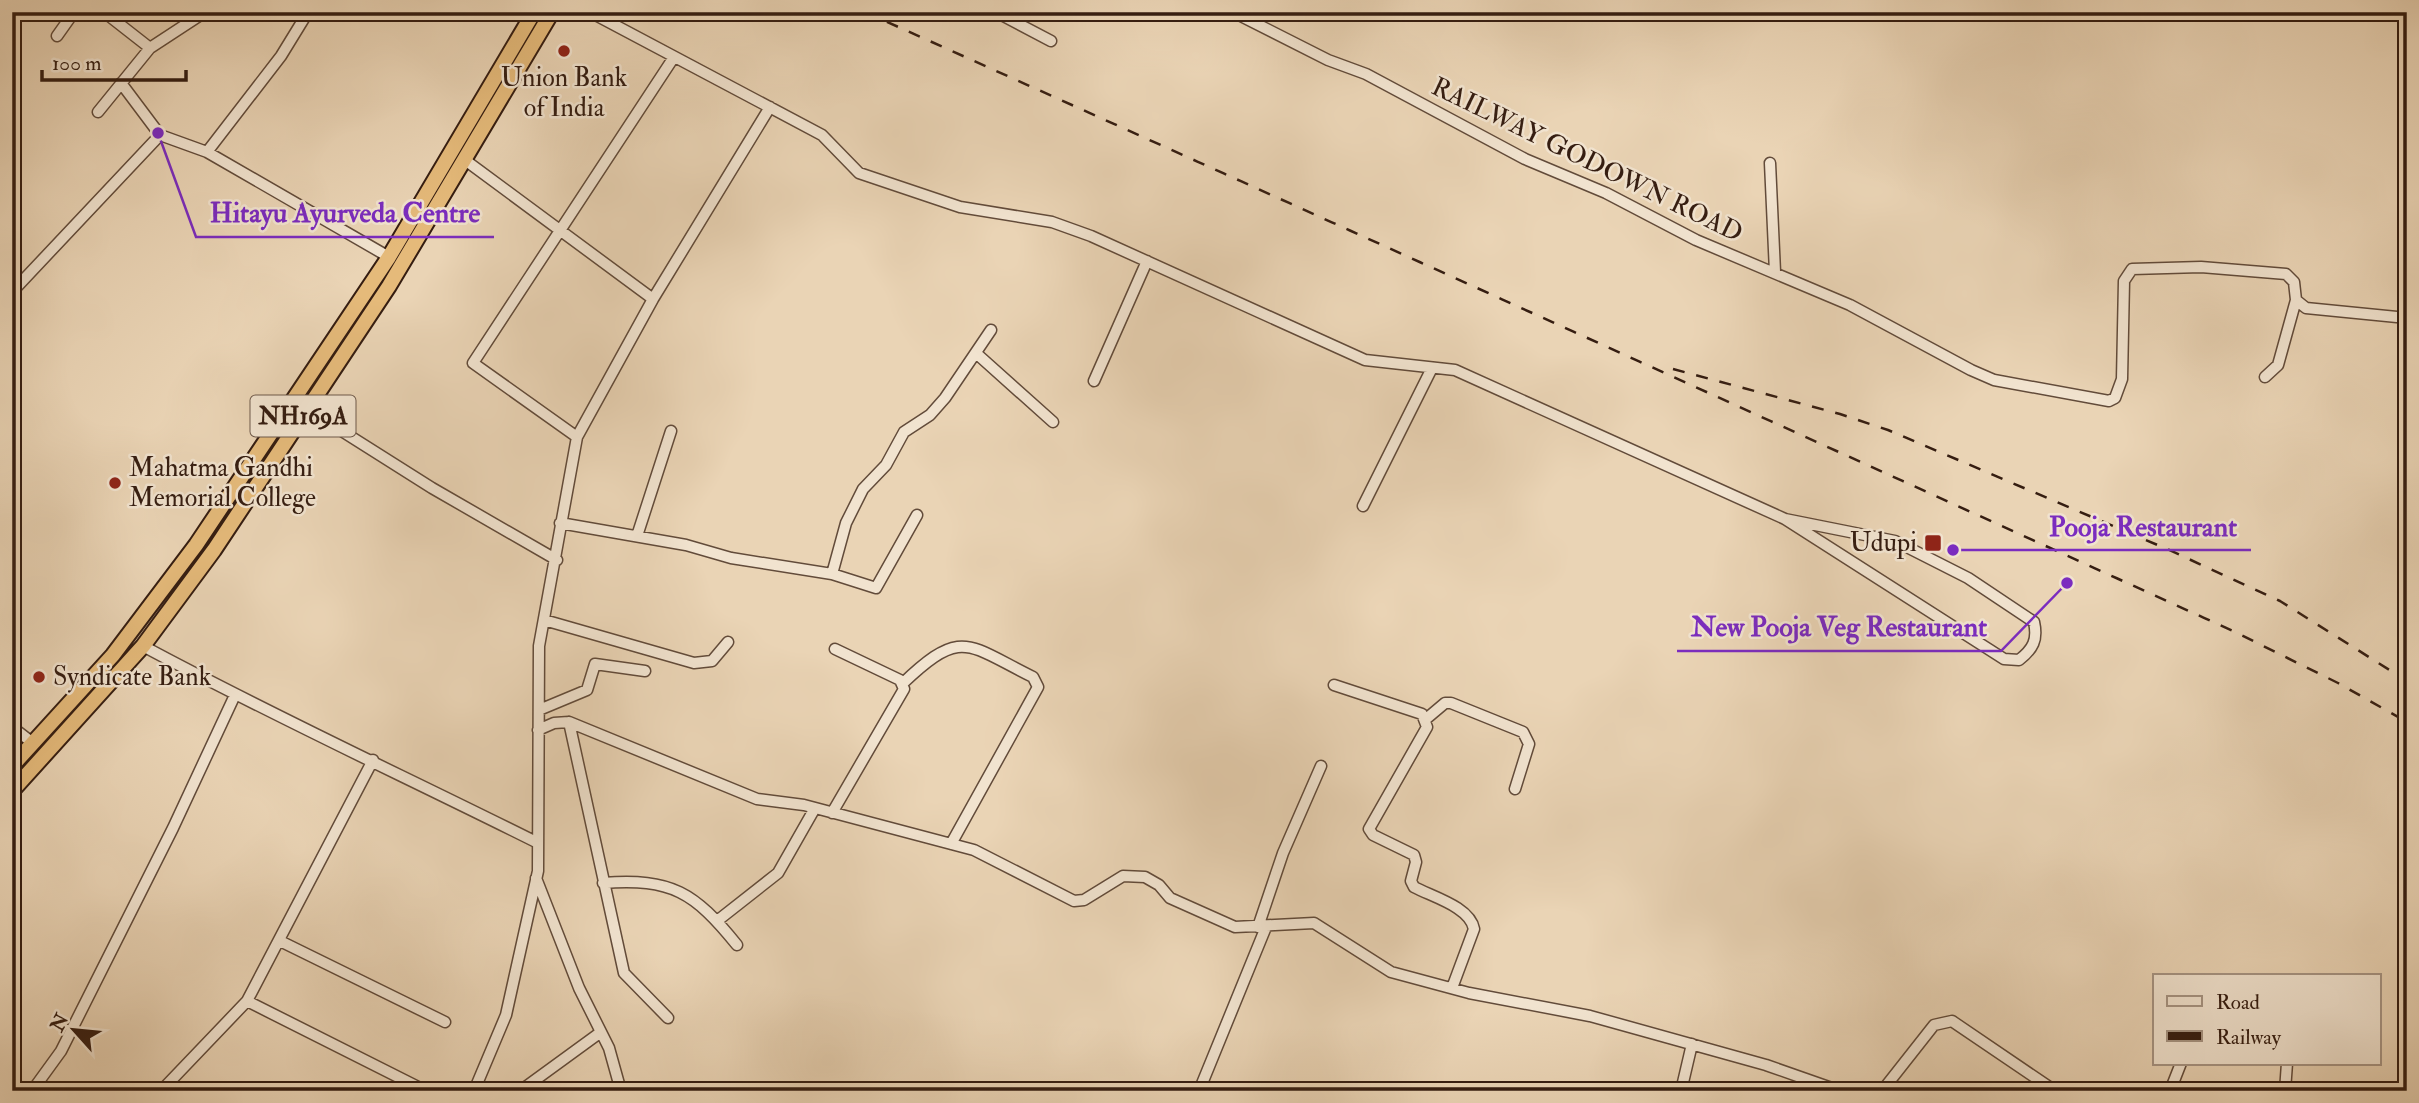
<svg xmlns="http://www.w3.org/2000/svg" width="2419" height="1103" viewBox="0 0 2419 1103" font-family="'IM FELL Double Pica',serif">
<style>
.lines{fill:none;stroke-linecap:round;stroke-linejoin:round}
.minor-casing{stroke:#624b3a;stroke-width:13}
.highway-casing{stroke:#351d11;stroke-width:18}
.minor{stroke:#f1e3cf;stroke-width:10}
.highway{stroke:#e5ba7a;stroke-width:14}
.rail{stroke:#351d11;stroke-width:2.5;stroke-dasharray:12 12;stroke-linecap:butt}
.poi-dot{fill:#8f2418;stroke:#f1e3cf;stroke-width:2.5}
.labels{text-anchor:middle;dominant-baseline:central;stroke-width:5;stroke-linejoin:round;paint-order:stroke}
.shield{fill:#f1e3cf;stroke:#6d584a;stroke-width:2}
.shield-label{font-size:24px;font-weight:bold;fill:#351d11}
.poi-label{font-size:26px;fill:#351d11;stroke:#f1e3cf;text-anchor:start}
.street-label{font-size:26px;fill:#351d11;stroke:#f1e3cf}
.leader{fill:none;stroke:#7b2cbf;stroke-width:2.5}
.callout-dot{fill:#7b2cbf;stroke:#f1e3cf;stroke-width:2.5}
.callout-label{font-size:28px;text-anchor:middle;font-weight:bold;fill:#7b2cbf;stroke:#f1e3cf;stroke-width:5;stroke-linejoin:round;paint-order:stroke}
</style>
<rect width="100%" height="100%" fill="#ead4b5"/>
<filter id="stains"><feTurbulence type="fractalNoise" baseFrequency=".00286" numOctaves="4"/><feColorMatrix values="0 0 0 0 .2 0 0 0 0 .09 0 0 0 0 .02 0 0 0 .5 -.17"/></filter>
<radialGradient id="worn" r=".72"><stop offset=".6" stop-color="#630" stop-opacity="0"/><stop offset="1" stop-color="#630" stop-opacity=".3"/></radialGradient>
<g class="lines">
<defs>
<path id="minor" d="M104,12L150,48
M590,12L822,135L859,173L960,207L1052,222L1091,236L1365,360L1455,370L1785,519L2004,659L2019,660C2033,649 2038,640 2034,622L1968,578L1895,541L1785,519
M996,12L1051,41
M1233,12L1328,60L1366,74L1525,159L1606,193L1696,240L1850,305L1971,370L1994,380L2109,401L2115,398L2122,379L2124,281L2132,269L2201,267L2286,274L2294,282L2296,300L2306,308L2407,318
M57,36L74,12
M121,83L160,135
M98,112L150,48L205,12
M207,152L281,56L308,12
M465,160L653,299
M1770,163L1775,272
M12,292L160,135L207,152L389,257
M977,354L1053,422
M2265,377L2278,365L2296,300
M1094,381L1147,261
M307,409L432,488L557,560
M577,437L473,363L674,57
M1363,506L1432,368
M560,523L686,545L731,558L832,574L876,588L917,515
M637,536L671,431
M832,574L846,523L863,489L886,465L904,432L930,415L945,398L991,330
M544,620L694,663L712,661L728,642
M143,646C273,716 406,777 538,843
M902,684C962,627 966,644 1033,677L1038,687L951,844
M1334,685L1422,714L1427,727L1369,829L1373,835L1414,855L1416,862L1411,881L1414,887C1433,897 1470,907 1474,929L1452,988
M539,710L587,690L595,664L645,671
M1426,719L1445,703H1451L1523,732L1529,744L1515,789
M569,722L624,973L668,1018
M12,727L34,744
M538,730L554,723L569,722L757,799L804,805L974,850L1074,901L1084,900L1123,876L1145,877L1159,885L1170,898L1235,927L1314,923L1391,972L1469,993L1590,1016L1766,1065L1840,1091
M832,813L904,689L900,680L835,649
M536,878L579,988L609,1048L621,1091
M603,883C672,878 694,892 737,945
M717,921L778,873L815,808
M1258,927L1283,853L1321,766
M280,941L445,1022
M247,1001L426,1091
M32,1091L61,1051L173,828L235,695
M161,1091L247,1001L373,760
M474,1091L506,1015L538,871L539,646L577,437L653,299L770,107
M520,1091L601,1032
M1199,1091L1266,927
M1681,1091L1692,1044
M1882,1091L1934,1025L1952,1021L2055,1091
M2170,1091L2181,1063
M2285,1091L2287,1063"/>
<path id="highway" d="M12,766L113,655L196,545L389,257L534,12
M12,791L143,646L214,550L389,286L552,12"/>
</defs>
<!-- minor casing -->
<use href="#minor" class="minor-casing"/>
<!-- highway casing -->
<use href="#highway" class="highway-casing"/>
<!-- minor -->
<use href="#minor" class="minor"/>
<!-- highway -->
<use href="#highway" class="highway"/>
<!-- rail -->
<path class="rail" d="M865,12C1322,217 1777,424 2233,631L2338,683L2407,722
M1673,369L1840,414L1888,430L2167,549L2280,601L2407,681"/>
</g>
<!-- markers -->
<g class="poi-dot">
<circle cx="564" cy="51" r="7"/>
<circle cx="115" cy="483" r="7"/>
<rect x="1924" y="534" width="18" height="18" rx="3.5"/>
<circle cx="39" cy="677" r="7"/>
</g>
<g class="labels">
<!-- shield labels -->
<rect class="shield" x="250.5" y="395.5" width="105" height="41" rx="5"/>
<g class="shield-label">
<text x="303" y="416">NH169A</text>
</g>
<!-- poi labels -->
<g class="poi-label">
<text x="564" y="78" text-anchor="middle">Union Bank<tspan x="564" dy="30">of India</tspan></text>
<text x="129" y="468">Mahatma Gandhi<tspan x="129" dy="30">Memorial College</tspan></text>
<text x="1917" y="543" text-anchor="end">Udupi</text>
<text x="53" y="677">Syndicate Bank</text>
</g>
<!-- street labels -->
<g class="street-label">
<text transform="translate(1587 160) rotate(26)">RAILWAY GODOWN ROAD</text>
</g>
</g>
<!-- callouts -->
<path class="leader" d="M158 133L196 237H494M1953 550L2035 550H2251M2067 583L2001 651H1677"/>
<g class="callout-dot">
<circle cx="158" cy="133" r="7"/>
<circle cx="1953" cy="550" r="7"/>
<circle cx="2067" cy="583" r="7"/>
</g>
<g class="callout-label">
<text x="345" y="222">Hitayu Ayurveda Centre</text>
<text x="2143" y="536">Pooja Restaurant</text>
<text x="1839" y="636">New Pooja Veg Restaurant</text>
</g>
<!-- margin -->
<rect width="2419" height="1103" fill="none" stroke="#ead4b5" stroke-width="42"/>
<rect x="14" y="14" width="2391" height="1075" fill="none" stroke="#351d11" stroke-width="3.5"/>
<rect x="21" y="21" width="2377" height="1061" fill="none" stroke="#351d11" stroke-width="2"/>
<!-- legend -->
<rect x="2153" y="974" width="228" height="91" fill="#f1e3cf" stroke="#a69483" stroke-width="2"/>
<rect x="2167" y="996" width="35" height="10" fill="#f1e3cf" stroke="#a69483" stroke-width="2"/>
<text x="2216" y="1009" font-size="21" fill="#351d11">Road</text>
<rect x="2167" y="1031" width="35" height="10" fill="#351d11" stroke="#a69483" stroke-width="2"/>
<text x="2216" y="1044" font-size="21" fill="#351d11">Railway</text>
<!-- north arrow -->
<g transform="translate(74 1030) rotate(297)" stroke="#f1e3cf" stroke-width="5" paint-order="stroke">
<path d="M0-5L12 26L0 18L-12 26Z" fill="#351d11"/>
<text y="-10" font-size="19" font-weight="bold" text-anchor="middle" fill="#351d11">N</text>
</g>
<!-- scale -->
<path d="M42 70v10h144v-10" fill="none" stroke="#351d11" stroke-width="3.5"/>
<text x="52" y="70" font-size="21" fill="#351d11" stroke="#f1e3cf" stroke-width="5" paint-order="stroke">100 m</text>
<rect width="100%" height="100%" filter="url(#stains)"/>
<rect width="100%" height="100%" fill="url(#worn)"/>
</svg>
